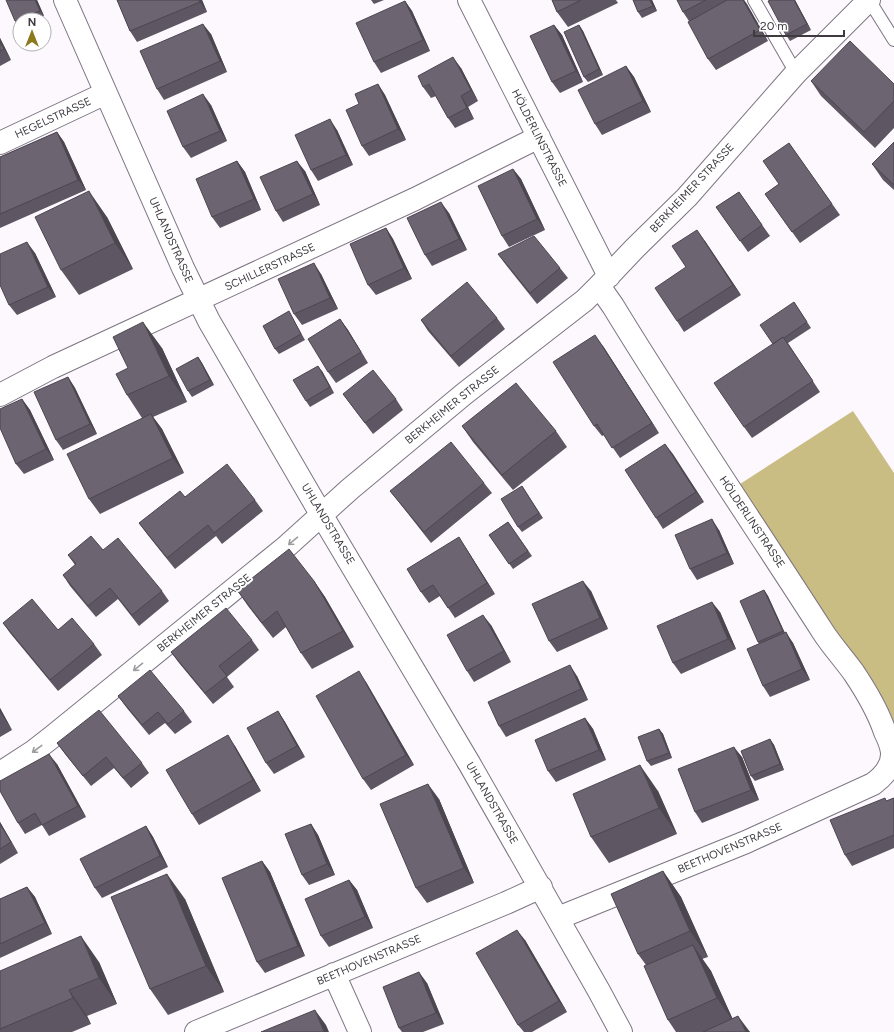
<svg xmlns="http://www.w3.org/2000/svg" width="894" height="1032" viewBox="0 0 894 1032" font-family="Figtree,sans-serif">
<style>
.forest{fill:#cabd84}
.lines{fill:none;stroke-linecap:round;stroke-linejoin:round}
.service-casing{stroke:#7e7583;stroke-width:14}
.minor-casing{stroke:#7e7583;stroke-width:24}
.service{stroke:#fff;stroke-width:12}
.minor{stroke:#fff;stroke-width:22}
.wall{fill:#5e5662}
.shaded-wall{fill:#4c4650}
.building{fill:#6d6472;stroke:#4c4650}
.oneway{stroke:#9e9ca0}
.labels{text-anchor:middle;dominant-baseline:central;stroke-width:4;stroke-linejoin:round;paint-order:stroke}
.street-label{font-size:11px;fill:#3e3a40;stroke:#fff}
</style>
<rect width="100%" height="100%" fill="#fcf8fe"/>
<!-- forest -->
<path class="forest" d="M853,411L894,473V724L877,690L865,669L833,628L740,484Z"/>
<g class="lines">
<defs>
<path id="service" d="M754,0L796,73
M869,0L894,40"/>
<path id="minor" d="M65,0L183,268L209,321L321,514L469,763L599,991L621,1032
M469,0L609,276
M0,143L106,93
M0,395L53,367L415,199L539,137
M0,773L34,751L52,737L287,546L350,489L464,394L585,300L599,286L635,248L687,197L796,73L869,0
M558,918L746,842L873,784C884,776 893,766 892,752C891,745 888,738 885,732C878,711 866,691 854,673C844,659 832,646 823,632C753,523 680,416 613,306L599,286
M334,974L360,1032
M196,1032L506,903L541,887"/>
</defs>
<!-- service casing -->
<use href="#service" class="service-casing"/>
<!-- minor casing -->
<use href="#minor" class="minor-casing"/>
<!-- service -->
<use href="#service" class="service"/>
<!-- minor -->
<use href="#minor" class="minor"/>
</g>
<!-- wall -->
<path class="wall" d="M37,0L44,16L35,20H20V26L19,27L15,21Z
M117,0H202L207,12L137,42L130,31Z
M371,0H384L374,4Z
M552,0H616L618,3L568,27L557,12Z
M633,0H652L657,11L642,18L638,12Z
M677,0H744L768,41L716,70L708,59L689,21L683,12Z
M795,0L811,30L790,41L786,35Z
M405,1L412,11L430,51L381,73L374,62Z
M554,25L562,35L583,82L560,93L552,82Z
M579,25L583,31L603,75L588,82L584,77Z
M211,34L227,72L164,100L157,89Z
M0,38L11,60L0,66Z
M626,66L634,77L651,112L602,135L595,124Z
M461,68L478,101L468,107L474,119L455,128L448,118L436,96L431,98L423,87Z
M811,81L894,84V128L875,148L821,96Z
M378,84L385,95L406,140L369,156L362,146L359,104Z
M211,105L227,141L191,158L183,147Z
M337,130L353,165L318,181L311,170Z
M57,132L64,142L86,190L0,228V157Z
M894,142V190L883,180L872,164Z
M789,143L840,215L800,243L765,194L779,184Z
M237,161L245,172L261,210L220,228L212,217Z
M513,169L521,179L545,230L509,247L502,236Z
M305,171L320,205L283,222L276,211Z
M739,192L770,236L748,252L716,207Z
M449,213L467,250L432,266L425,255Z
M107,217L133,269L79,295L61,270Z
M386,228L393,239L412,279L376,295L368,285Z
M705,241L741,295L684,332L677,321L686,267Z
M35,253L56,297L17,315L9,305Z
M498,254L560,268L568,278L537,304L506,265Z
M321,274L338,309L302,325L294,314Z
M794,302L811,328L788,343L820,392L752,438L744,427L773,344Z
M292,317L305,340L279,354L275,349Z
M497,318L505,329L459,367L428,331L421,320Z
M340,319L348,330L368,363L336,383L328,372Z
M603,346L659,433L620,458L604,435L602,436L594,426Z
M162,348L187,402L153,417L162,429L184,473L100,514L89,499L142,418L127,395L128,368Z
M198,357L202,363L214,385L192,397L188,391Z
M322,371L334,393L310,407L306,401Z
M68,377L75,388L97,434L63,450L56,440Z
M343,394L396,399L403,410L373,434Z
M22,399L30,410L54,460L24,474L16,464Z
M462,426L556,431L567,447L513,490L473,442Z
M665,444L704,502L663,529L656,518Z
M484,483L492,493L431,543L398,501L390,491Z
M522,486L543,518L522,532L518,527Z
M185,497L255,500L263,511L222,544L216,536L175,569L147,534L139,523Z
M508,522L532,556L513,569L489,535Z
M719,530L734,564L697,580L690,569Z
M466,548L495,594L455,618L440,596L429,603L421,592Z
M68,555L162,591L169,601L139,626L118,599L96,617L70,586L63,575L75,565Z
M314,581L325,597L354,647L312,669L301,653L286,627L273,638L248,606L237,590Z
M764,590L768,596L785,633L793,643L810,680L770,697L763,686L759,644L758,642Z
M591,591L608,629L557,652L549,641Z
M720,612L736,649L681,674L673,663Z
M3,623L94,644L102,655L58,691L10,633Z
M491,625L511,662L474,682L467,671Z
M252,640L259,650L227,677L234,687L213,704L179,663L171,652Z
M577,676L588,700L506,737L499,726Z
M366,682L414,765L371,790L363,779Z
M118,696L184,711L192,722L175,734L165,723L149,735L126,707Z
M0,708L12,730L0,737Z
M278,711L285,722L305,757L274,774L266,763Z
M585,718L593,729L606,760L556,782L548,771Z
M659,729L663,734L672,758L651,766L647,761Z
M770,739L774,745L784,770L755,781L751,776Z
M57,743L142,763L149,773L131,788L114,768L91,786L65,754Z
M235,746L261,791L199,825L192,814Z
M742,757L759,800L702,823L695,812Z
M57,764L86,817L49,836L42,825L25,834L18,823Z
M658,791L677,834L609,863L591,837Z
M894,798V848L852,866L845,855L887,801Z
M439,799L474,883L427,903L416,888Z
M0,822L18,853L0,864Z
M311,824L318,835L335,875L309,885L302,875Z
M146,826L153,837L168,867L102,898L95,888Z
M262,861L270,872L305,956L265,973L257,962Z
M663,871L681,897L708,957L702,959L711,971L732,1018L750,1032H676L668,1020L646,965L638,954Z
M349,880L357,890L373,928L329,947L321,936Z
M27,887L35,897L52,934L0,958V899Z
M185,899L224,992L168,1015L150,989Z
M525,940L567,1012L532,1032H524L518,1025Z
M99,962L117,1004L87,1016L91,1024L72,1032H0V971Z
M427,983L444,1024L423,1032H402L399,1028Z"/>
<!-- shaded-wall -->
<path class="shaded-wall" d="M35,0H37L44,16L40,11Z
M199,0H202L207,12L200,2Z
M650,0H652L657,11L653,6Z
M743,0H744L747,4L768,41L760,30Z
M794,0H795L811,30L807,24Z
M405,1L412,11L430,51L423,40Z
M203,24L211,34L227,72L220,61Z
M554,25L562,35L583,82L576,71Z
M579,25L583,31L603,75L599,69Z
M0,38L11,60L4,49L0,42Z
M453,57L461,68L478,101L471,90Z
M626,66L634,77L651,112L643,101Z
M378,84L385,95L406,140L398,129Z
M203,94L211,105L227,141L220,131Z
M461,96L468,107L474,119L467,108Z
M330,119L337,130L353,165L346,155Z
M57,132L64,142L86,190L78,180Z
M237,161L245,172L261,210L254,199Z
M297,161L305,171L320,205L313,194Z
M513,169L521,179L545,230L537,219Z
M89,191L107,217L133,269L115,243Z
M441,202L449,213L467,250L459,239Z
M386,228L393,239L412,279L404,268Z
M697,230L705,241L741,295L733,285Z
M27,242L35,253L56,297L48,287Z
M314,263L321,274L338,309L330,298Z
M340,319L348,330L368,363Z
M143,322L162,348L187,402L169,376Z
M595,335L603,346L659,433L652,423Z
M198,357L202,363L214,385L210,380Z
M318,366L322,371L334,393L330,387Z
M68,377L75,388L97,434L90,424Z
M22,399L30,410L54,460L46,449Z
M151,414L162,429L184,473L173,458Z
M665,444L673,454L704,502L696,492Z
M712,519L719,530L734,564L727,553Z
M459,537L466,548L495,594L487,583Z
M314,581L325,597L354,647L343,631Z
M583,581L591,591L608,629L600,618Z
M764,590L768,596L786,636L783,631Z
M712,602L720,612L736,649L728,639Z
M483,615L491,625L511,662L504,651Z
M786,632L793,643L810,680L802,669Z
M570,665L577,676L588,700L581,689Z
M359,671L366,682L414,765L406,755Z
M0,708L12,730L0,712Z
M278,711L285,722L305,757L297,746Z
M585,718L593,729L606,760L599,750Z
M659,729L663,734L672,758L669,753Z
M228,735L235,746L261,791L253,780Z
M770,739L774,745L784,770L780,764Z
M734,747L742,757L759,800L751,790Z
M49,754L57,764L86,817L78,806Z
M640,765L658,791L677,834L659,808Z
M428,784L439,799L474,883L464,868Z
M0,822L18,853L11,842L0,824Z
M311,824L318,835L335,875L327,864Z
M146,826L153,837L168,867L160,856Z
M262,861L270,872L305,956L298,946Z
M663,871L681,897L708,957L690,931Z
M167,874L185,899L224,992L206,966Z
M349,880L357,890L373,928L365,917Z
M27,887L35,897L52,934L45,923Z
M517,930L525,940L567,1012L559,1001Z
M81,936L99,962L117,1004L99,978Z
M693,945L711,971L735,1024L717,998Z
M419,972L427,983L444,1024L436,1013Z
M69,990L87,1016L91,1024L73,998Z
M315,1010L326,1025L329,1032H324Z
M738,1016L750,1032H746Z"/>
<!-- building -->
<path class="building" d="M6,0H35L40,11L15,21Z
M117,0H199L200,2L130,31Z
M552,0H581L557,12Z
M633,0H650L653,6L638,12Z
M677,0H706L683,12Z
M727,0H743L760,30L708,59L688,22Z
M771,0H794L807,24L786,35L768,1Z
M405,1L423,40L374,62L356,23Z
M203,24L220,61L157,89L140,51Z
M554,25L576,71L552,82L530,36Z
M579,25L599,69L584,77L564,32Z
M850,41L894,84V101L864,132L811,81Z
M0,42L4,49L0,51Z
M453,57L471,90L461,96L467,108L448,118L429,84L423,87L418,76Z
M626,66L643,101L595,124L578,90Z
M378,84L398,129L362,146L346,110L359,104L355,94Z
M203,94L220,131L183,147L167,111Z
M330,119L346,155L311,170L295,135Z
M57,132L78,180L0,214V157Z
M894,142V185L872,164Z
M789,143L832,204L792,232L765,194L779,184L763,161Z
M237,161L254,199L212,217L196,179Z
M297,161L313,194L276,211L260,177Z
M513,169L537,219L502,236L478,186Z
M89,191L115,243L61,270L35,217Z
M739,192L762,225L740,241L716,207Z
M441,202L459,239L425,255L407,218Z
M386,228L404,268L368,285L350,244Z
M697,230L733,285L677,321L655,288L686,267L672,246Z
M534,236L560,268L530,293L498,254Z
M27,242L48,287L9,305L0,285V254Z
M314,263L330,298L294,314L278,279Z
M467,282L497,318L451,356L421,320Z
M794,302L807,322L784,338L783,337L773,344L760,325Z
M289,311L301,334L275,349L263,326Z
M340,319L361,352L328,372L308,339Z
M143,322L169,376L127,395L116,374L128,368L113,337Z
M595,335L652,423L612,448L597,424L594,426L553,362Z
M783,337L813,381L744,427L714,383Z
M198,357L210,380L188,391L176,369Z
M318,366L330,387L306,401L293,380Z
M373,370L396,399L365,423L343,394Z
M68,377L90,424L56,440L34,392Z
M516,383L556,431L502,475L462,426Z
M22,399L46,449L16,464L0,428V409Z
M151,414L173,458L89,499L67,454Z
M451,442L484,483L424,532L390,491Z
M665,444L696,492L656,518L625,470Z
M227,464L255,500L214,533L208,525L167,558L139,523L180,491L185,497Z
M522,486L539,513L518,527L501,499Z
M712,519L727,553L690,569L675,535Z
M508,522L528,551L509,564L489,535Z
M91,536L103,550L118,538L162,591L132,615L110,588L88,606L63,575L76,564L68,555Z
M459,537L487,583L448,608L433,585L421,592L407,569Z
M289,549L314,581L343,631L301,653L277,611L262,623L237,590Z
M583,581L600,618L549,641L532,604Z
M764,590L783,631L758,642L740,601Z
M32,599L58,630L72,618L94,644L50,680L3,623Z
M712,602L728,639L673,663L657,626Z
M226,608L252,640L219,666L227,676L205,693L171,652Z
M483,615L504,651L467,671L447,635Z
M786,632L802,669L763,686L747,649Z
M570,665L581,689L499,726L488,702Z
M150,670L184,711L168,724L158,712L142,725L118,696Z
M359,671L406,755L363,779L316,696Z
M99,710L142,763L123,778L106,757L83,776L57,743Z
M278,711L297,746L266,763L247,728Z
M585,718L599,750L548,771L535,740Z
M659,729L669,753L647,761L638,737Z
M228,735L253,780L192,814L166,770Z
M770,739L780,764L751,776L741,751Z
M734,747L751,790L695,812L678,769Z
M49,754L78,806L42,825L35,813L18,823L0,791V781Z
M640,765L659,808L591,837L573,794Z
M428,784L464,868L416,888L380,804Z
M885,798L886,801L894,798V835L845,855L830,820Z
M0,824L11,842L0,849Z
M311,824L327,864L302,875L285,834Z
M146,826L160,856L95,888L80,859Z
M262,861L298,946L257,962L222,878Z
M663,871L690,931L638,954L611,894Z
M167,874L206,966L150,989L111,897Z
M349,880L365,917L321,936L305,899Z
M27,887L45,923L0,944V899Z
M517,930L559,1001L518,1025L476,953Z
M81,936L99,978L69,990L73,998L0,1029V971Z
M693,945L717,998L668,1020L644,966Z
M419,972L436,1013L399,1028L383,987Z
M315,1010L324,1032H261Z
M738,1016L746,1032H703Z"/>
<!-- one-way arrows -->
<defs><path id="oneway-shaft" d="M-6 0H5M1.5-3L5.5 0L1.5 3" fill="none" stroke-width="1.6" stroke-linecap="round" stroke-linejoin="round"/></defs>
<g class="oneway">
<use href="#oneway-shaft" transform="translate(293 541) rotate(140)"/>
<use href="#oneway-shaft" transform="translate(138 667) rotate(141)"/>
<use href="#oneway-shaft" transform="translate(37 749) rotate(143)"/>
</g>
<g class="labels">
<!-- street labels -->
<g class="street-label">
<text transform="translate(53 118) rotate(-25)">HEGELSTRASSE</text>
<text transform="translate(539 138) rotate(63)">HÖLDERLINSTRASSE</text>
<text transform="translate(692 188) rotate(-47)">BERKHEIMER STRASSE</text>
<text transform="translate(171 240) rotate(66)">UHLANDSTRASSE</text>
<text transform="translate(270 267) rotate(-25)">SCHILLERSTRASSE</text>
<text transform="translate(452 405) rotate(-39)">BERKHEIMER STRASSE</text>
<text transform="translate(752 522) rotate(56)">HÖLDERLINSTRASSE</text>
<text transform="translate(328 524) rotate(59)">UHLANDSTRASSE</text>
<text transform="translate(204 613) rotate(-39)">BERKHEIMER STRASSE</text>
<text transform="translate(492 803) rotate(60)">UHLANDSTRASSE</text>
<text transform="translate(730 848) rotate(-23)">BEETHOVENSTRASSE</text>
<text transform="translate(369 960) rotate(-23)">BEETHOVENSTRASSE</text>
</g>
</g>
<!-- north arrow -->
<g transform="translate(32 32)"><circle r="19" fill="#ffffff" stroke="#b2b0b3"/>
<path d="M0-3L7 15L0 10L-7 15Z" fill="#8c791e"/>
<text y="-6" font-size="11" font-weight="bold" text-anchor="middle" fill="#3e3a40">N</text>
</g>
<!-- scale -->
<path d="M754 30v6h90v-6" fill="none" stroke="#3e3a40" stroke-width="2"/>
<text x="760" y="30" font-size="12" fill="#3e3a40" stroke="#ffffff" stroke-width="3" paint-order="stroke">20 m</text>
</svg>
